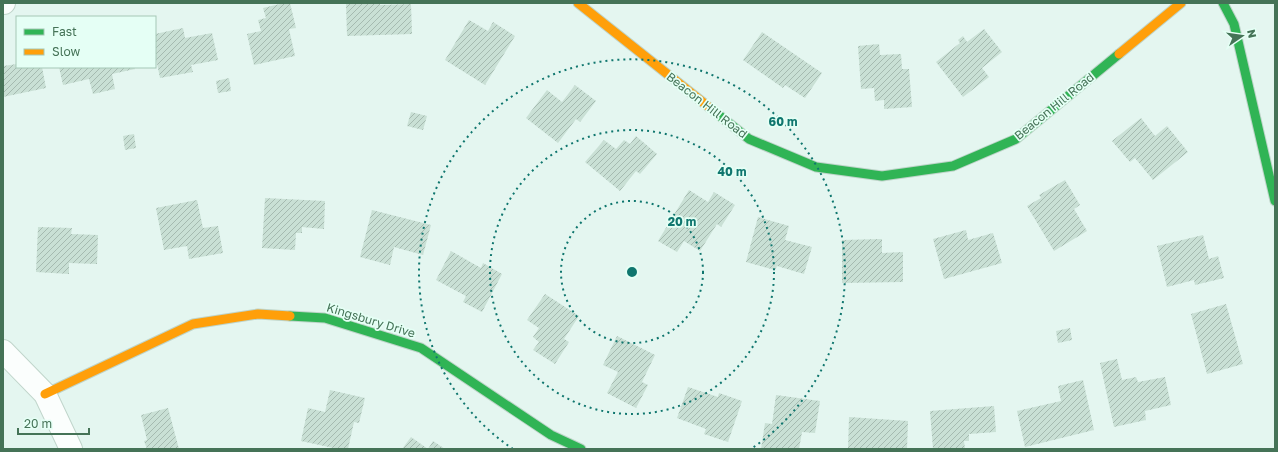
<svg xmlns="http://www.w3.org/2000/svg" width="1278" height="452" viewBox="0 0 1278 452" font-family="'Golos Text',sans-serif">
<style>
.building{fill:url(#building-hatch)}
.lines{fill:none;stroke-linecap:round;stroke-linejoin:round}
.street-casing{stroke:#c0d5cb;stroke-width:24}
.fast-casing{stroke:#bed4c9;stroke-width:11}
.slow-casing{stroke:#bed4c9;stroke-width:11}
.street{stroke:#fbfefd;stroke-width:22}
.fast{stroke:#30b455;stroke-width:9}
.slow{stroke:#ff9f0a;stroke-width:9}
.ring{fill:none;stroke:#0f766e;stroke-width:2;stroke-dasharray:2 4}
.labels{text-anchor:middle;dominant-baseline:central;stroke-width:3.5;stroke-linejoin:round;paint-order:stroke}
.street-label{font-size:12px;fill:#457357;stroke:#e5fff5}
.centre{fill:#0f766e;stroke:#e5fff5;stroke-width:2}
.ring-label{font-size:12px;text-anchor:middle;font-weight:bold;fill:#0f766e;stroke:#e5fff5;stroke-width:3.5;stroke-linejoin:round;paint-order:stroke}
</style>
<defs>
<pattern id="building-hatch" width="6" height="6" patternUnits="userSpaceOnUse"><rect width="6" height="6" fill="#c9e0d5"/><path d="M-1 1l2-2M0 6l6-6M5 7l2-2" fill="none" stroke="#a5bab0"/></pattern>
</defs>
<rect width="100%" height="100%" fill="#e4f6f0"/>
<!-- building -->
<path class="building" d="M284,3H290L296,28L289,29L295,56L254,65L247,34L261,31L258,20L266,18L263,8Z
M346,3H380V5L411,4L412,34L347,36Z
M469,20L488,31L493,22L515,36L485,85L445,60Z
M183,28L185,38L212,33L218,60L191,65L193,72L160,78L155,54V34Z
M984,29L1002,52L982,68L989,77L963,97L936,62L960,43L958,40L963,36L967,42Z
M762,32L822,73L805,98L785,85L783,88L743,60Z
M879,44L880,55L901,54L902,69H909L912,107L884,109V100L875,101L874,88L861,89L858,46Z
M17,64V67H42L46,88L3,97V66Z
M59,67H134L135,69L112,74L115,89L93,94L89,79L63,85Z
M229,78L231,91L218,93L216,81Z
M575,85L596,101L580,122L576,119L558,143L526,118L547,90L562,102Z
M411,112L427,116L423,130L407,126Z
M1141,118L1155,136L1167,126L1188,152L1153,180L1135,158L1130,162L1112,141Z
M134,134L136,148L125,150L123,136Z
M636,136L657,154L640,174L636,171L620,191L585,162L604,140L616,149L624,140L630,144Z
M1065,180L1080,205L1074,209L1087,231L1054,251L1027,206L1041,198L1039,195Z
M689,190L708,202L714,192L735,205L721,227L717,224L700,251L684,241L677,252L658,241Z
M265,198L325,201L324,229L302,227V233H296L295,250L262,248Z
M197,200L203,228L218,226L223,253L189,259L187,246L164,250L156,208Z
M372,210L431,225L423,255L394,247L390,265L360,257Z
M758,217L789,226L785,240L812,247L804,274L777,266L775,270L746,262Z
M38,227L72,228L71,234L98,235L97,264L69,263V274L36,272Z
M966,230L968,240L993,233L1002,263L944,279L933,239Z
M1203,235L1209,259L1218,256L1224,278L1195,285L1194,280L1167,287L1157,246Z
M882,239V253L903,252V282L842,283V240Z
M451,251L481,268L483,263L502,274L482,312L463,302L466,296L436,280Z
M545,294L579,316L564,339L569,342L555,364L533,350L539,342L533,337L539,328L527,320Z
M1226,304L1243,364L1207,374L1191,314Z
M1070,328L1072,340L1058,343L1056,331Z
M617,336L655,355L642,382L648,385L636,408L607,393L618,372L603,365Z
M1117,359L1122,380L1136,377L1138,382L1165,377L1171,405L1145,411L1146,420L1114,427L1100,363Z
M1083,380L1094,430L1025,447L1017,411L1061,401L1058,386Z
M688,387L718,397L719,393L742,401L728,442L704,434L706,429L677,418Z
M330,390L365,398L359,423L354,422L348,449H338L301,441L308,408L325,412Z
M776,395L820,401L815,433L802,432L799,449H761L765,423L772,424Z
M994,406L996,432L969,434V441H964L965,449H933L930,411Z
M168,408L179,449H147L144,441L147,440L141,415Z
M849,417L908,421L907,449H848Z
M411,437L428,449L433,441L445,449H402Z"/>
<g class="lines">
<defs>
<path id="street" d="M3,3H4
M3,351L45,394L71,449"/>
<path id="fast" d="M1223,3L1234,24L1275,201
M710,108L749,139L816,167L882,176L953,166L1016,139L1119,54
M290,316L325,318L421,348L551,435L581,449"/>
<path id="slow" d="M578,3L710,108
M1119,54L1181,3
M45,394L193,324L258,314L290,316"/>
</defs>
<!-- street casing -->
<use href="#street" class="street-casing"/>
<!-- fast casing -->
<use href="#fast" class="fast-casing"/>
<!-- slow casing -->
<use href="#slow" class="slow-casing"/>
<!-- street -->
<use href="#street" class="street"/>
<!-- fast -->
<use href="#fast" class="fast"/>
<!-- slow -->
<use href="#slow" class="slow"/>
</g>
<!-- distance rings -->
<g class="ring">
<circle cx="632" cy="272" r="71"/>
<circle cx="632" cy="272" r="142"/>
<path d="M513 449A213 213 0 1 1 751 449"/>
</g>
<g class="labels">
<!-- street labels -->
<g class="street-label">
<text transform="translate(707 105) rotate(38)">Beacon Hill Road</text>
<text transform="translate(1054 106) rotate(-39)">Beacon Hill Road</text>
<text transform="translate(371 320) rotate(17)">Kingsbury Drive</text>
</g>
</g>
<circle cx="632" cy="272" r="6" class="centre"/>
<g class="ring-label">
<text x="783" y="126">60 m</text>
<text x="732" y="176">40 m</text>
<text x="682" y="226">20 m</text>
</g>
<!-- border -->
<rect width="1278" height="452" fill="none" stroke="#457357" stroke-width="8"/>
<!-- legend -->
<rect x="16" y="16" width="140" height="52" fill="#e5fff5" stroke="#a5c7b6"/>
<rect x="24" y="29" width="20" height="6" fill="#30b455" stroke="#a5c7b6"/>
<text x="52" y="36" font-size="12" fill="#457357">Fast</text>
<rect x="24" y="49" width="20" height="6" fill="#ff9f0a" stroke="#a5c7b6"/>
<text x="52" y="56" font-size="12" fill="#457357">Slow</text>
<!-- north arrow -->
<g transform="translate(1242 36) rotate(77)" stroke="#e5fff5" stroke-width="3" paint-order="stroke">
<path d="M0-3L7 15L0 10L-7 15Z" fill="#457357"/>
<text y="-6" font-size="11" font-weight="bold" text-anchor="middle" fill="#457357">N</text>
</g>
<!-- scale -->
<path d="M18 428v6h71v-6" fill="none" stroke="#457357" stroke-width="2"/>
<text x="24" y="428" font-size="12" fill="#457357" stroke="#e5fff5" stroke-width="3" paint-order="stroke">20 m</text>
</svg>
